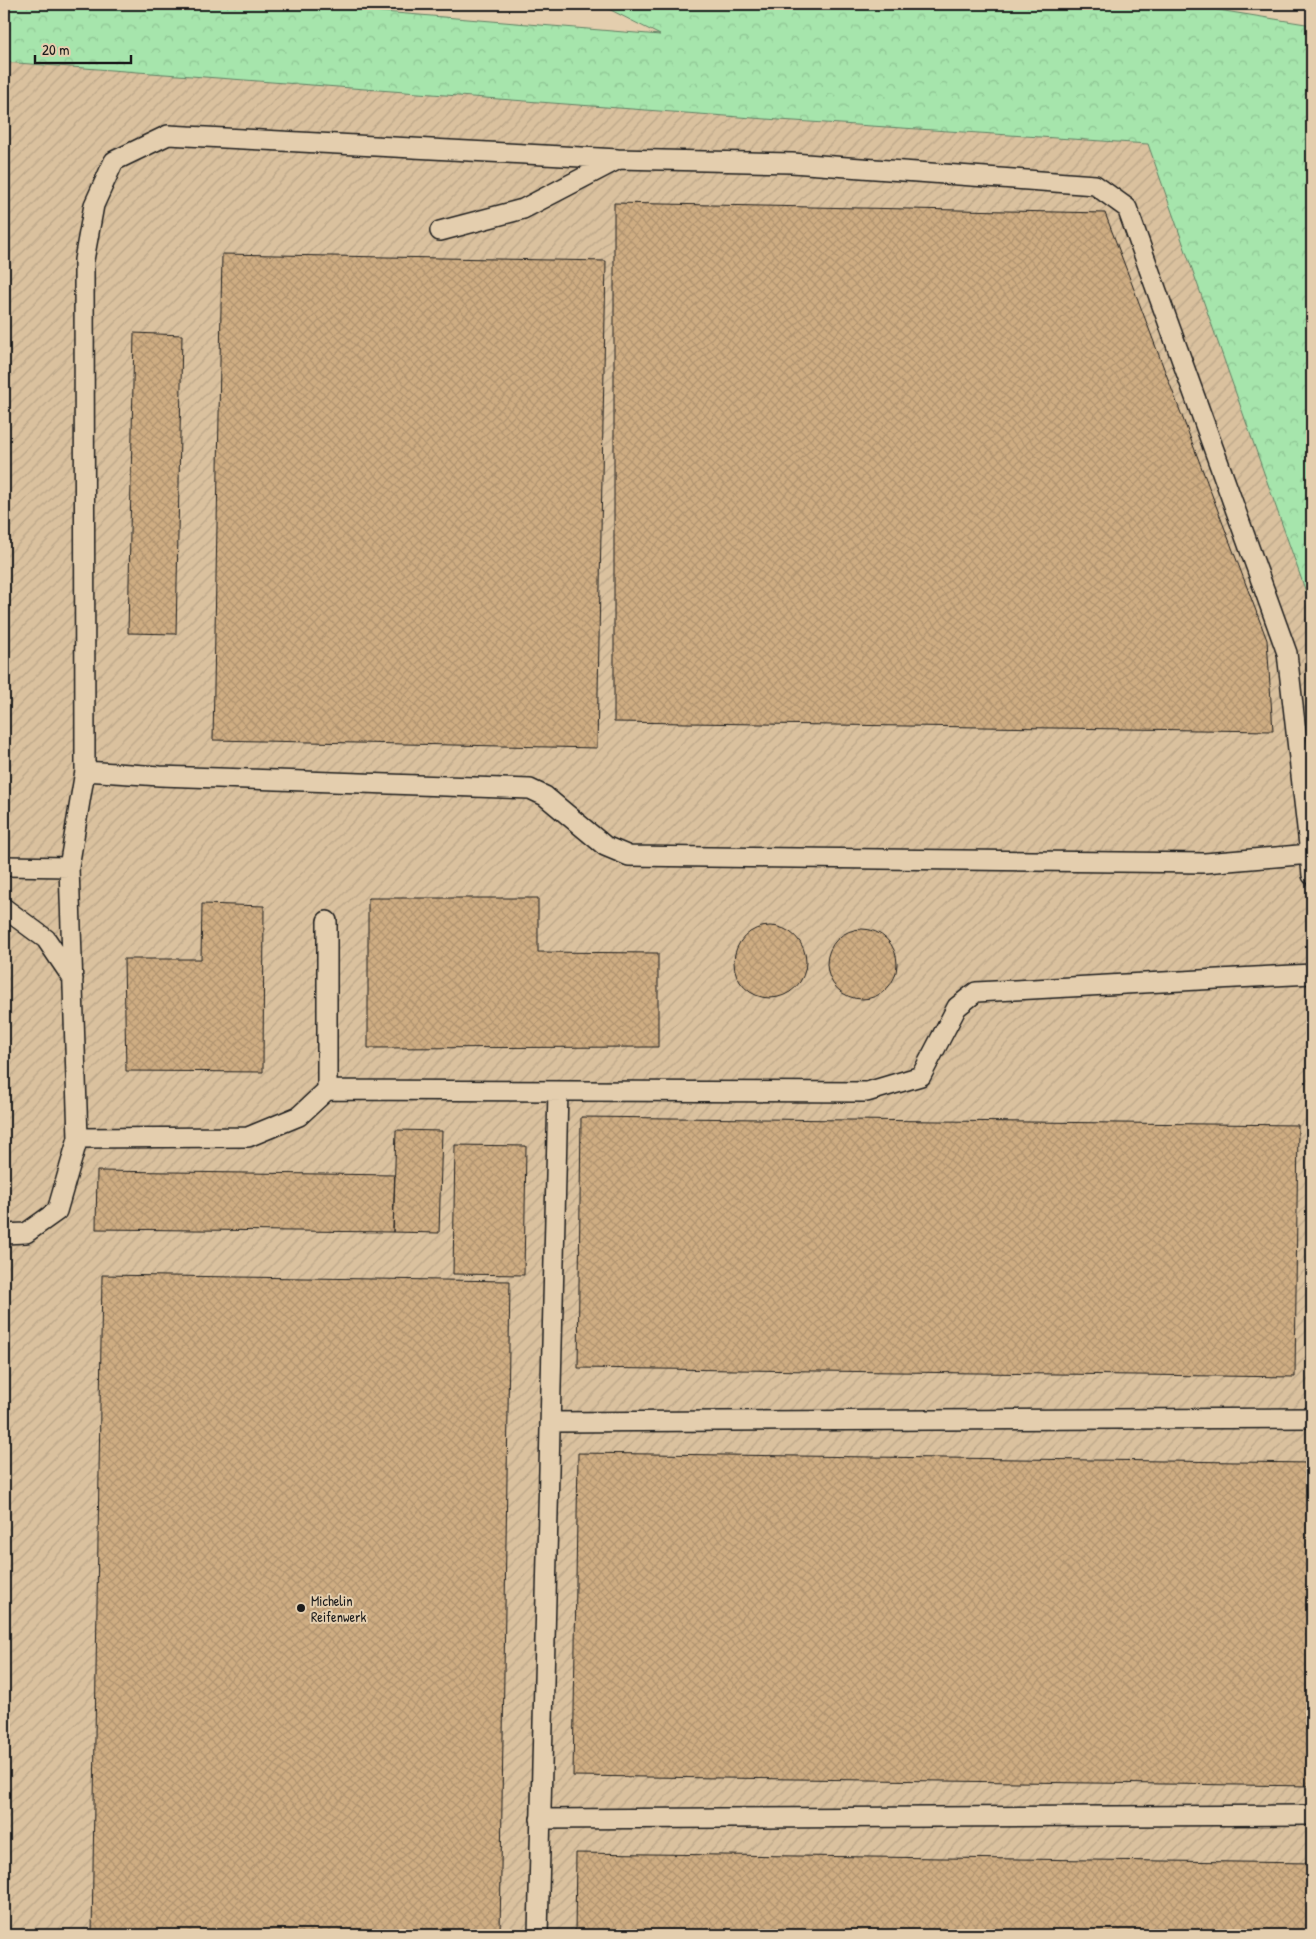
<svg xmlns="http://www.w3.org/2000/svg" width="1316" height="1939" viewBox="0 0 1316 1939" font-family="'Patrick Hand',sans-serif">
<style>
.industrial{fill:url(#industrial-furrows)}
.forest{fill:url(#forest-crowns);stroke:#618064}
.building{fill:url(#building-cross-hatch);stroke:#1c1c1c}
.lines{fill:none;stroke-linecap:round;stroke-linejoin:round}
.service-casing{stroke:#1c1c1c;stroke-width:22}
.service{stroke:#e4ceae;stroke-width:19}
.poi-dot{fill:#1c1c1c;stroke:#e4ceae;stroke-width:2}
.labels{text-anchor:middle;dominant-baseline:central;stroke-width:4;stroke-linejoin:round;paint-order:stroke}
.poi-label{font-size:14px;fill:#1c1c1c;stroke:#e4ceae;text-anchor:start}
</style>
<defs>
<pattern id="industrial-furrows" width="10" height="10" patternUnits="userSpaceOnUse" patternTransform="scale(1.25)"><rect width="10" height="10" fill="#dac19e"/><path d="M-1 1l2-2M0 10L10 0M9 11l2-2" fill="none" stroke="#baa588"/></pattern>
<pattern id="forest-crowns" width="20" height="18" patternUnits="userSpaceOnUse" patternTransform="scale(1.25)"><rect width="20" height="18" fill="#a6e5ac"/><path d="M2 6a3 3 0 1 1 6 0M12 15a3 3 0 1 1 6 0" fill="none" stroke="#8ec493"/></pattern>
<pattern id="building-cross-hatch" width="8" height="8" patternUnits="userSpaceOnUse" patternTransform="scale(1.25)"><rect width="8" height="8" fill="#cfad82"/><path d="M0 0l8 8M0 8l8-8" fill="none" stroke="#b19470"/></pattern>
</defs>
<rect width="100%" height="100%" fill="#e4ceae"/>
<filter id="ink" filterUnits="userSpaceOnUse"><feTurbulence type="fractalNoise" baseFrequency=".02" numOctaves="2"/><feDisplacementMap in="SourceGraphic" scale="10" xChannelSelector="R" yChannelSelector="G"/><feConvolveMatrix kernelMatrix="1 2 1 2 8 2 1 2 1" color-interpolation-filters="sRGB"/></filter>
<g filter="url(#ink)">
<!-- industrial -->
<path class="industrial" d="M4,62L779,120L1149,144L1312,609V1935H4Z"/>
<!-- forest -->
<path class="forest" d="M4,4H287L660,35L599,4H1181L1312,25V609L1148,144L779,120L4,62Z"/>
<!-- building -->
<path class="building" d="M614,203L1105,213L1267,640L1273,731L614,722Z
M222,254L606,261L597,748L213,740Z
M134,333L182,335L176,634L128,633Z
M368,898H538V952L658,953V1047L368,1048Z
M202,904L264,906L263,1072L126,1071L124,959H201Z
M734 962a36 36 0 1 1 72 0a36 36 0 1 1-72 0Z
M827 964a35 35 0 1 1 70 0a35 35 0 1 1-70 0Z
M581,1117L1298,1125L1295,1377L578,1368Z
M396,1130L442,1131L439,1233L393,1232Z
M455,1145L526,1146L524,1275L453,1274Z
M97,1171L395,1175L393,1232L96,1229Z
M102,1275L510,1281L500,1935H92Z
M578,1453L1312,1463V1786L573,1776Z
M576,1853L1312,1863V1935H575Z"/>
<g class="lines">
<defs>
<path id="service" d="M440,231L523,209L617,160
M85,771L160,776L530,789L545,796L605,846L629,856L1205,863L1310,854L1312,875
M4,866L69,867L78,1138L57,1211L26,1233L4,1234
M69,867L85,771L84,260L94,205L114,161L168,135L618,159L792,163L1095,185L1127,208L1287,653L1310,854
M4,908L46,939L73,979
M327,1090L867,1092L921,1076L957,1007L976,992L1312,974
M78,1138L248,1137L299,1116L327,1090V921
M551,1422L1312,1418
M540,1819L1312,1815
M538,1935L558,1091"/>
</defs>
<!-- service casing -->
<use href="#service" class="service-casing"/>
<!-- service -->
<use href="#service" class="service"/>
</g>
</g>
<!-- markers -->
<circle class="poi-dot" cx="301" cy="1608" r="5"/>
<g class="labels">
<!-- poi labels -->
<g class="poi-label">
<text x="311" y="1600">Michelin<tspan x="311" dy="16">Reifenwerk</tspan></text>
</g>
</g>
<!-- margin -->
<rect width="1316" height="1939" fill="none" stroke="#e4ceae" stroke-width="20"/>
<rect x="10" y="10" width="1296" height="1919" fill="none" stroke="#1c1c1c" stroke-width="2" filter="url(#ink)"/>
<!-- scale -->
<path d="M35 55v8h96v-8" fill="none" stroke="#1c1c1c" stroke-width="2.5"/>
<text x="42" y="55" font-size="15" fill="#1c1c1c" stroke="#e4ceae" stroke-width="4" paint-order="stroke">20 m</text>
</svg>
